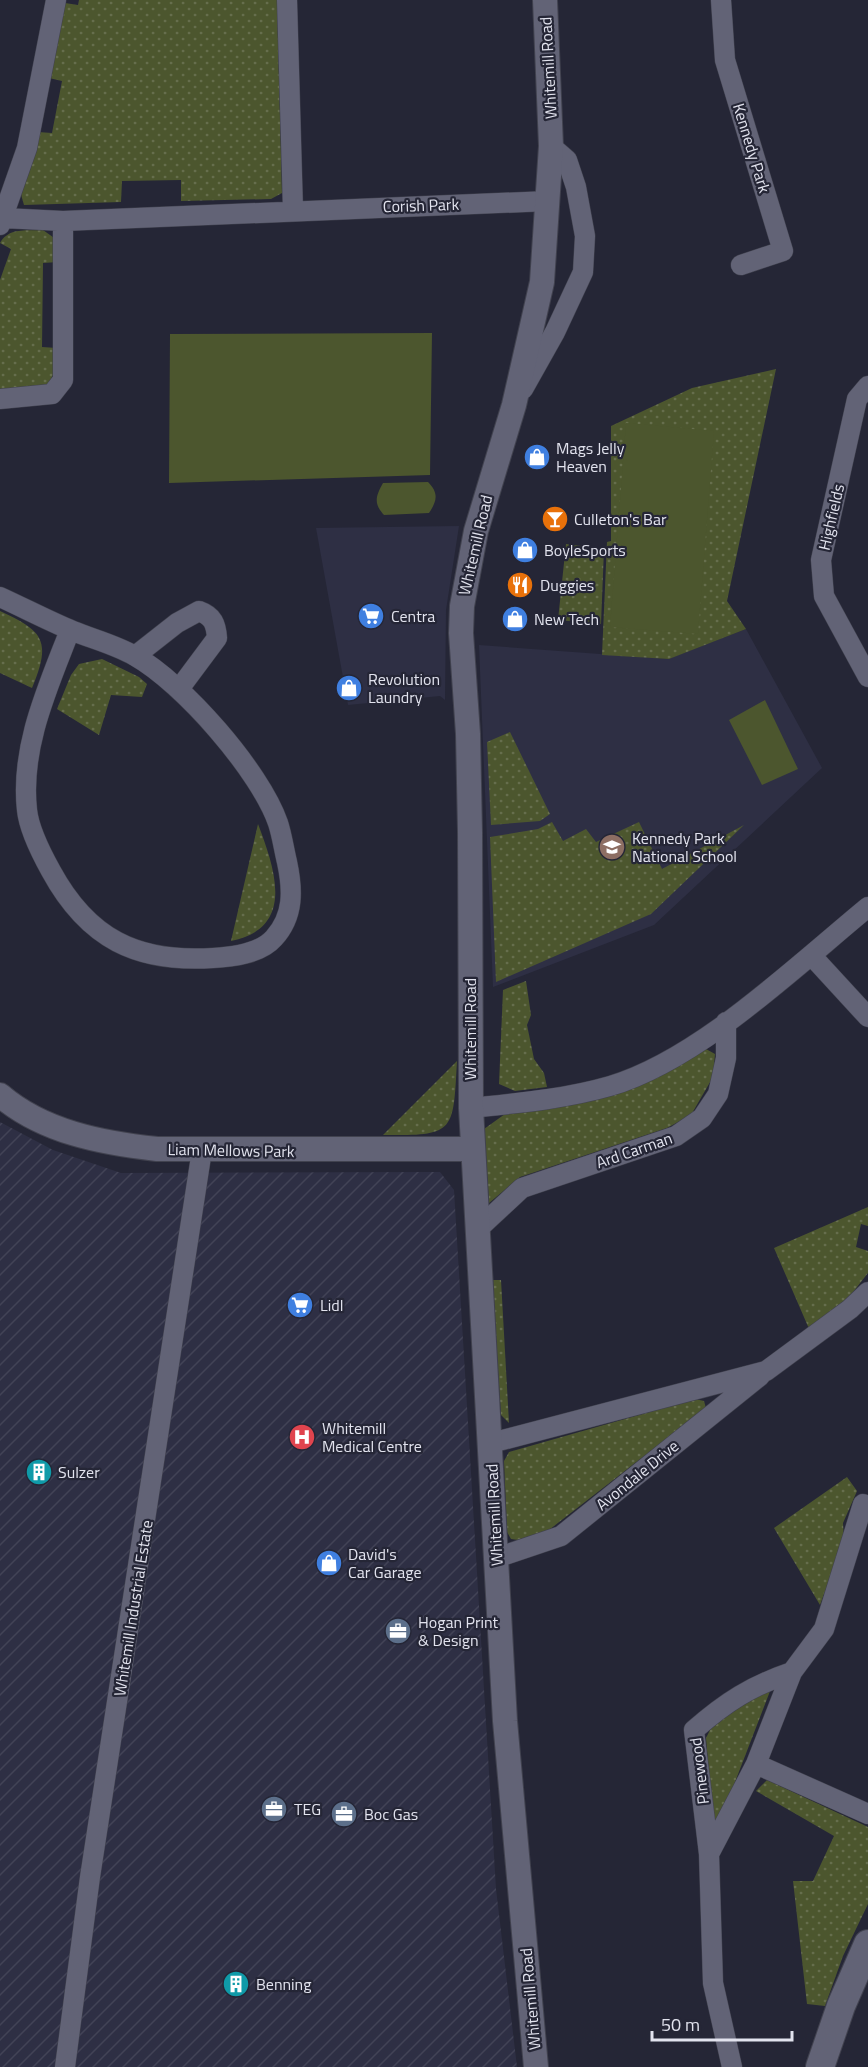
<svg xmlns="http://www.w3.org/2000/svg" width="868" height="2067" viewBox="0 0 868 2067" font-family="'Titillium Web',sans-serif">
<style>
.built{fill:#2e2f44}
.industrial{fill:url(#industrial-furrows)}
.grass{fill:url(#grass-dots)}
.pitch{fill:#4c562e}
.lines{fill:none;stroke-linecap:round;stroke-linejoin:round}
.minor-casing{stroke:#41424f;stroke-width:21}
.tertiary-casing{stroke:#41424f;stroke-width:26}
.secondary-casing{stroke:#41424f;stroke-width:30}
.minor{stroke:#626376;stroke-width:20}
.tertiary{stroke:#626376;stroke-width:24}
.secondary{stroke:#626376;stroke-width:28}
.labels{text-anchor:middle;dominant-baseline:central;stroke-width:4.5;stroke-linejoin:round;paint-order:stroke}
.street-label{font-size:16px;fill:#e2e3ee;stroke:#252636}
.poi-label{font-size:16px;fill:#e2e3ee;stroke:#252636;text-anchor:start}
</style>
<defs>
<pattern id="industrial-furrows" width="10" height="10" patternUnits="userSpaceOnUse" patternTransform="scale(1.5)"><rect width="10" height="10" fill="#2e2f44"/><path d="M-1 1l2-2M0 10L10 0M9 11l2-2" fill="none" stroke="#424356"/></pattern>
<pattern id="grass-dots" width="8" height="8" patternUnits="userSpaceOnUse" patternTransform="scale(1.5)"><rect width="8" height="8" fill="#4c562e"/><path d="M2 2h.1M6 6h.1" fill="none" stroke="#666e4d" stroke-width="1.8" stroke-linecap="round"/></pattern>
</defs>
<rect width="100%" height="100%" fill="#252636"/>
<!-- built -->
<path class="built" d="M459,526L446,610L445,700L440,696L348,705L316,528Z
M746,629L822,768L654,925L493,987L479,645L668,659Z"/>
<!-- industrial -->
<path class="industrial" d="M0,1122L53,1150L121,1173L440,1172L454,1190L496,1889L517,2067H0Z"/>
<!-- grass -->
<path class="grass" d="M79,0H277L282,193L271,199L181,201V180L122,181L121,202L24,205L20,191L38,132L52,133L62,81L49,78L65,3L78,5Z
M43,230L57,240L58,262L43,263L42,347L57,348V367L48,385L0,390V280L11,249L0,243C9,227 26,231 43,230Z
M776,369L727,601L746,629L669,659L602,655L607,542L611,541V426L692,388Z
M566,544L604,549L601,624L558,620Z
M0,611C43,631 52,640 32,688L0,673Z
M102,659L139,677L147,684L142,697L111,695L99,735L57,709L71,675L79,664Z
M510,732L550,814L540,821L491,825L487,742Z
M552,822L563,841L586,829L596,842L639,822L662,869L744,825L651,914L496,982L490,837L538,829Z
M258,824C275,869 296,928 231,941Z
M526,981L531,1015L527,1025L534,1059L544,1073L547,1087L515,1091L499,1084L503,990Z
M706,1049L715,1054L713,1077L691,1115L667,1128L520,1177L489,1203L484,1129L505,1114L641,1082Z
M457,1061C453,1132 456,1136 383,1135Z
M868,1207V1226L861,1224L856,1247L868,1251V1273L846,1301L810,1331L774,1248Z
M492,1280H501L509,1423L501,1415Z
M695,1399L704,1401L706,1408L545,1533L525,1541L511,1539L507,1532L504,1461L509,1452Z
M847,1477L857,1491L843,1523L844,1540L820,1605L774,1528Z
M772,1686L720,1821L713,1823L706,1738L714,1722Z
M767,1780L868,1827V1904L843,1956L825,2006L807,2004L793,1881H813L834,1836L756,1791Z"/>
<!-- pitch -->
<path class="pitch" d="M432,333L430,475L169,483L170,334Z
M626,423L714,431L698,634L610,627Z
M428,482C439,493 437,501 429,513L384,515C373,503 376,496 383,483Z
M765,700L798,769L762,785L729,720Z"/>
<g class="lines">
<defs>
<path id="minor" d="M287,0L293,210
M721,0L725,60L783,251L741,265
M3,218L63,221L549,201
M0,225L27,148L56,0
M868,386L857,399L821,560L824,596L868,677
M523,389L555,332L583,272L585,236L576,187L567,160L551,146
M0,399L52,394L63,380V221
M0,597C24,608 49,621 73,631C93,639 116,645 135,656C183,683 260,771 278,823C282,835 284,850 287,862C293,890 294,916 274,938C260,954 232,957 213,958C137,963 88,939 51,871C41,853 29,830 27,810C20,747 48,687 70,630
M135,656L177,623L199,611C213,616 216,624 217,638L179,689
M811,955L868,1017
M471,1108C518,1103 565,1099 610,1086C699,1060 796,966 868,907
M479,1228L522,1188L676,1136L702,1118L718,1094L726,1058V1022
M491,1443L766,1371L850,1309L868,1292
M496,1558L561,1536L760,1376
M756,1764L868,1814
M709,1854L694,1730C726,1702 751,1686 792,1672
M65,2067L90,1877L202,1150
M732,2067L713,1983L709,1854L756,1764L792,1672L824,1629L863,1504"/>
<path id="tertiary" d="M0,1095C43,1132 102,1143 157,1149H473
M536,2067L505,1721L471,1108L470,832L468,734L461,633L462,606L476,531L514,405L542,282L551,146L545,0"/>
<path id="secondary" d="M820,2067L841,2006L868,1944"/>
</defs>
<!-- minor casing -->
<use href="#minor" class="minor-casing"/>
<!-- tertiary casing -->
<use href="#tertiary" class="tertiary-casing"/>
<!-- secondary casing -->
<use href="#secondary" class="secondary-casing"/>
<!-- minor -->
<use href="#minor" class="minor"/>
<!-- tertiary -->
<use href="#tertiary" class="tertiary"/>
<!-- secondary -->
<use href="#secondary" class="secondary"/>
</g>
<!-- icons -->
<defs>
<symbol id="shop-disc" viewBox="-11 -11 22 22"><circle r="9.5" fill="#3f7fe0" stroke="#252636"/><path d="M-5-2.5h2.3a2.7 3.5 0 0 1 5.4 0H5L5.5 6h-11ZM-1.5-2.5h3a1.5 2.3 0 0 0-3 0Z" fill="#fff"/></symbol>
<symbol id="bar-disc" viewBox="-11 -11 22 22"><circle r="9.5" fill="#e8710a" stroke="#252636"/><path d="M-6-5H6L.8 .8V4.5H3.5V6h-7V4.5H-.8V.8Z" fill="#fff"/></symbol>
<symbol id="restaurant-disc" viewBox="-11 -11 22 22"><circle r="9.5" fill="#e8710a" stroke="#252636"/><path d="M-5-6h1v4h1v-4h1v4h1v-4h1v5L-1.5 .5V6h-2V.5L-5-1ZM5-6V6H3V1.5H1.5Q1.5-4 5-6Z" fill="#fff"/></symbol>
<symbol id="supermarket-disc" viewBox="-11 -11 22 22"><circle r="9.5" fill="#3f7fe0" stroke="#252636"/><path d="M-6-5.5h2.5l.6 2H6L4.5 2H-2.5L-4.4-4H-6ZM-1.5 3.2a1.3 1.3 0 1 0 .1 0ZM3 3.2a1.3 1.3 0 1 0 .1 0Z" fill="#fff"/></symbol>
<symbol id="school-disc" viewBox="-11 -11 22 22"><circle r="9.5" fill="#8d6e63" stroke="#252636"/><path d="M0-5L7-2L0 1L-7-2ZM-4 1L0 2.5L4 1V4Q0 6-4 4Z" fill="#fff"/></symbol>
<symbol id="hospital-disc" viewBox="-11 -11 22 22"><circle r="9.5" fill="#e0444e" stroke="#252636"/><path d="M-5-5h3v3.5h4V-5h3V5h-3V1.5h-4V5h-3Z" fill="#fff"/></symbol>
<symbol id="building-disc" viewBox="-11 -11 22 22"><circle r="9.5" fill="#0f9aa8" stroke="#252636"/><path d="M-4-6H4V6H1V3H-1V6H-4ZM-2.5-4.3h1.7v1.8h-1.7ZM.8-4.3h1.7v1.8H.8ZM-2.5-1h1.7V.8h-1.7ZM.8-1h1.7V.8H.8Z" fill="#fff"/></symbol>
<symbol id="office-disc" viewBox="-11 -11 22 22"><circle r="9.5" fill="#5c6f8a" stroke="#252636"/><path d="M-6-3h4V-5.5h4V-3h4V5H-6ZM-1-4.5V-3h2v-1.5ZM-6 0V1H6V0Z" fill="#fff"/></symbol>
</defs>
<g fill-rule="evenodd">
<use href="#shop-disc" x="522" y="442" width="30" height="30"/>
<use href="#bar-disc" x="540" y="504" width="30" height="30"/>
<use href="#shop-disc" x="510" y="535" width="30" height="30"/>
<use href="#restaurant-disc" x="505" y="570" width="30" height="30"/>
<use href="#supermarket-disc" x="356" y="601" width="30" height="30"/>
<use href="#shop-disc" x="500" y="604" width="30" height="30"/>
<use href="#shop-disc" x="334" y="673" width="30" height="30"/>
<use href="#school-disc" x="597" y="832" width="30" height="30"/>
<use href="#supermarket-disc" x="285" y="1290" width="30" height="30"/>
<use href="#hospital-disc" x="287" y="1422" width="30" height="30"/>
<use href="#building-disc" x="24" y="1457" width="30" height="30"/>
<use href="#shop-disc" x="314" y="1548" width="30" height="30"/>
<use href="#office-disc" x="383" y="1616" width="30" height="30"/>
<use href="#office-disc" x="259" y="1794" width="30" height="30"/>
<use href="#office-disc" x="329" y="1799" width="30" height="30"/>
<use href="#building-disc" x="221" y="1969" width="30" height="30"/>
</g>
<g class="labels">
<!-- street labels -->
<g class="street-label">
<text transform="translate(548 68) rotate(-93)">Whitemill Road</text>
<text transform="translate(752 148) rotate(73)">Kennedy Park</text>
<text transform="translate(421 205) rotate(-2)">Corish Park</text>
<text transform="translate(831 517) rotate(-77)">Highfields</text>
<text transform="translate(475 545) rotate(-77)">Whitemill Road</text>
<text transform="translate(470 1029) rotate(-90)">Whitemill Road</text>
<text transform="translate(231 1150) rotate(1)">Liam Mellows Park</text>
<text transform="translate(634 1150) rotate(-19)">Ard Carman</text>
<text transform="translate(637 1475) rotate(-39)">Avondale Drive</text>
<text transform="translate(494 1515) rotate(-93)">Whitemill Road</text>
<text transform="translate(133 1608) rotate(-81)">Whitemill Industrial Estate</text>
<text transform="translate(699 1771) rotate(-97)">Pinewood</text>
<text transform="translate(530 1999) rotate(-95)">Whitemill Road</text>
</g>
<!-- poi labels -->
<g class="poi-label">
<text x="556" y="448">Mags Jelly<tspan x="556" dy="18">Heaven</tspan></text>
<text x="574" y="519">Culleton's Bar</text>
<text x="544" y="550">BoyleSports</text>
<text x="540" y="585">Duggies</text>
<text x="391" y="616">Centra</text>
<text x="534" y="619">New Tech</text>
<text x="368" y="679">Revolution<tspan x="368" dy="18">Laundry</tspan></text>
<text x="632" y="838">Kennedy Park<tspan x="632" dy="18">National School</tspan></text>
<text x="320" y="1305">Lidl</text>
<text x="322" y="1428">Whitemill<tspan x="322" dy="18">Medical Centre</tspan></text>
<text x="58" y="1472">Sulzer</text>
<text x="348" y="1554">David's<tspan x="348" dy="18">Car Garage</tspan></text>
<text x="418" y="1622">Hogan Print<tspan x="418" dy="18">&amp; Design</tspan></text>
<text x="294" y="1809">TEG</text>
<text x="364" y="1814">Boc Gas</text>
<text x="256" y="1984">Benning</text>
</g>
</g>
<!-- scale -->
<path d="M652 2031v9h140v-9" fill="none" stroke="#e2e3ee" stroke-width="3"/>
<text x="661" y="2031" font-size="18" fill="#e2e3ee" stroke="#252636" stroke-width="4.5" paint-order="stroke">50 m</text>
</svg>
